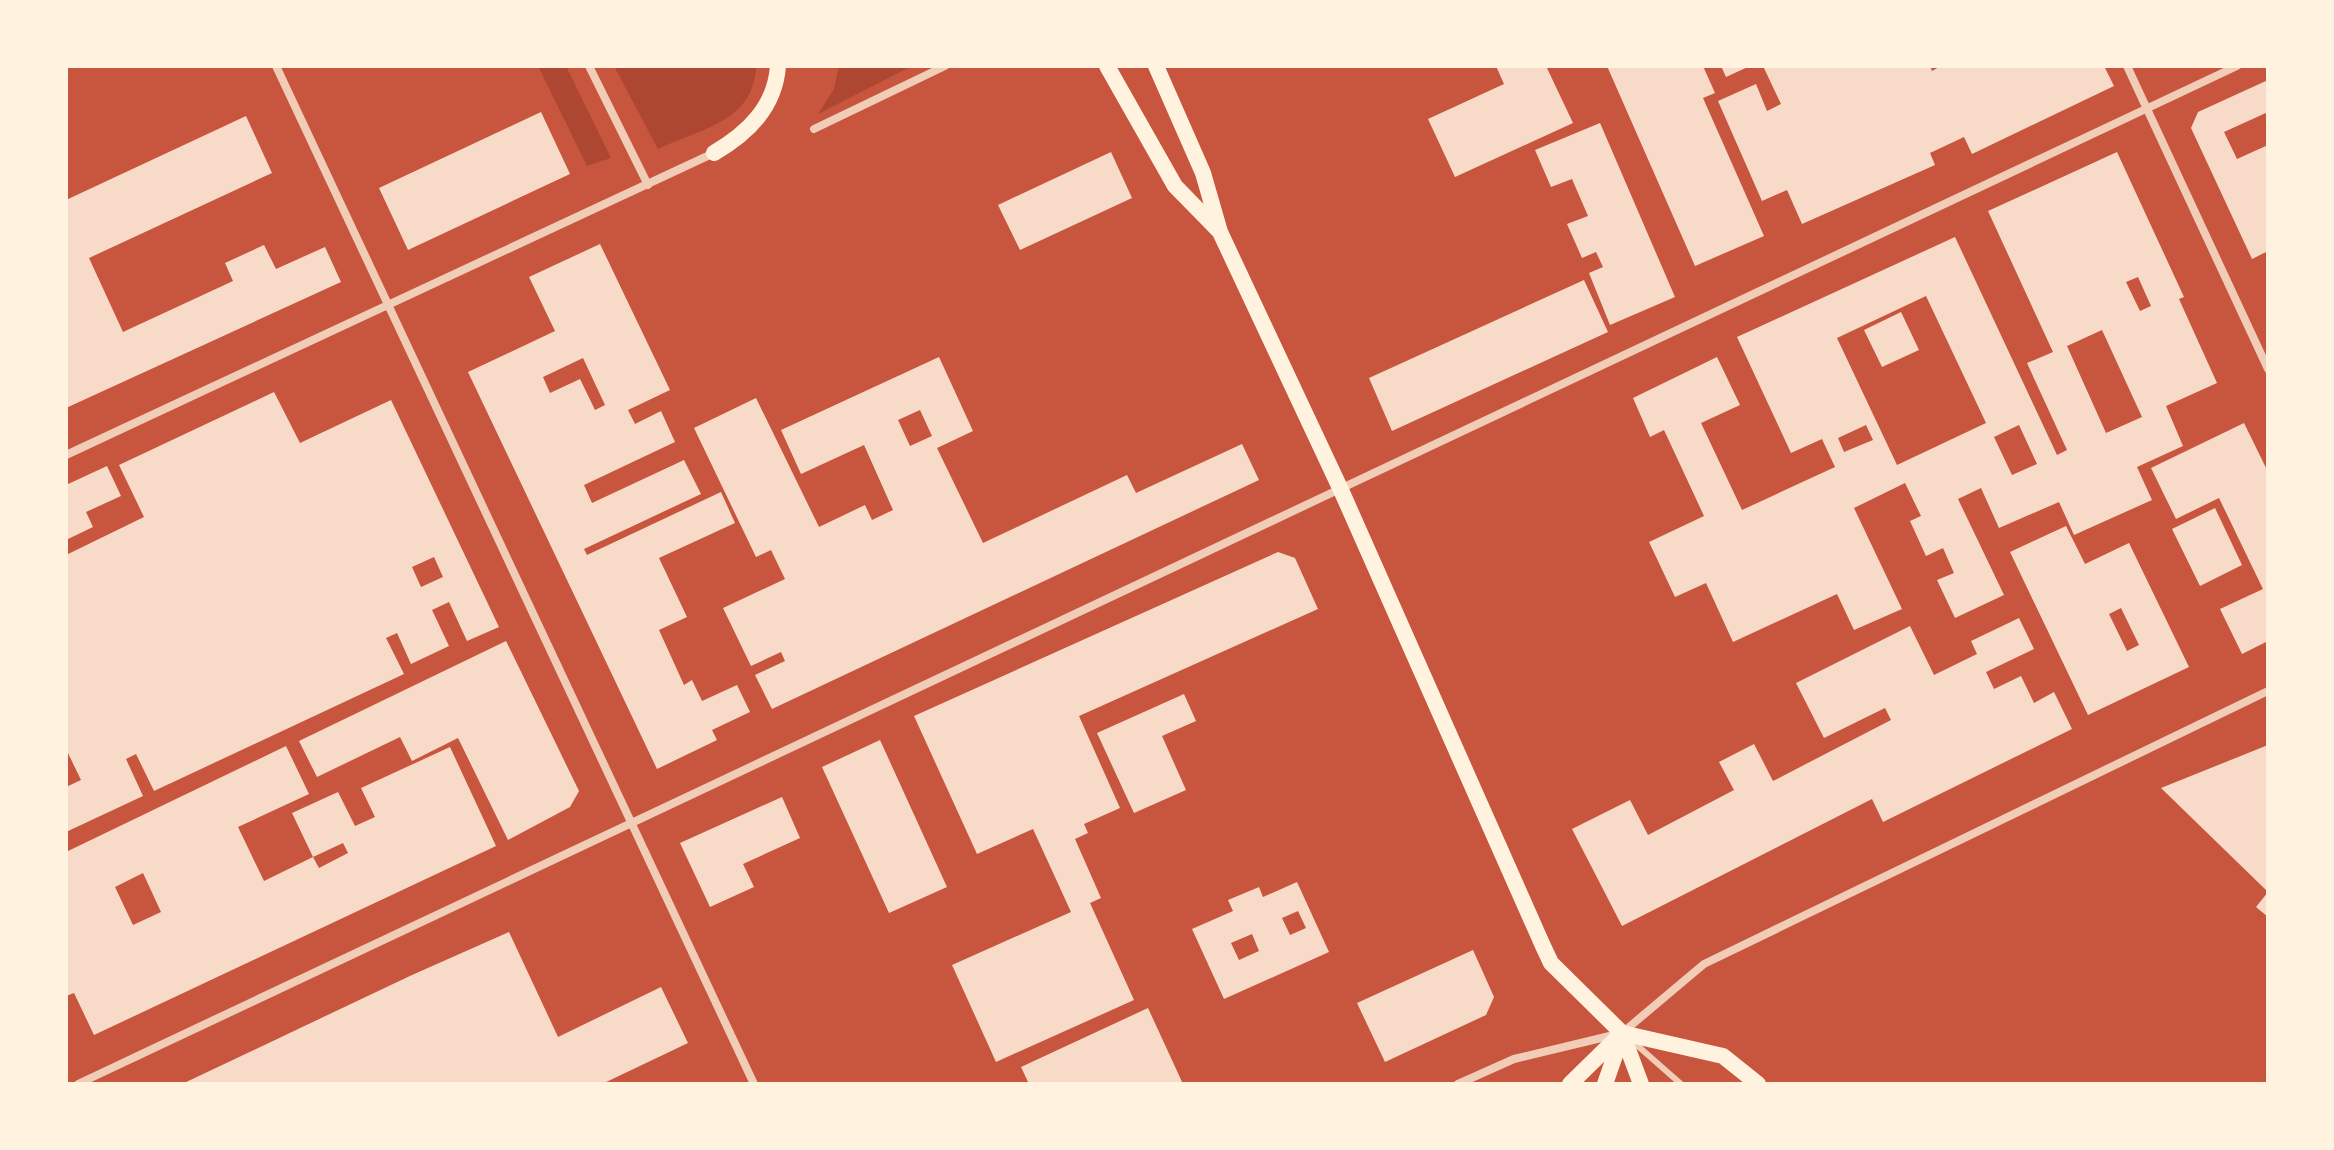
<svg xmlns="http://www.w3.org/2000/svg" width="2334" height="1150" viewBox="0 0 2334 1150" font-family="'DM Sans',sans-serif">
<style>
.green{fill:#ae4732}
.building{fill:#f7dbc8;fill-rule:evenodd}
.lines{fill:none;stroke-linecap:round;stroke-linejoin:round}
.service{stroke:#f1ccb7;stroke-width:6}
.minor{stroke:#f1ccb7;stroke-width:8}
.secondary{stroke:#fff3e0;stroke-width:16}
</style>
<rect width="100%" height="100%" fill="#c8553d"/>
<!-- green -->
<path class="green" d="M538,66H566L611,158L587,166Z
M614,66H756C754,122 702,128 658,149Z
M839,66H912L818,114L834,89Z"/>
<!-- building -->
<path class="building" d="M1496,66H1546L1573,123L1455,177L1428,119L1504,84Z
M1607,66H1703L1715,93L1703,98L1764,236L1695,266Z
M1721,66H1750L1726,77Z
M1763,66H1930L1932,71L1941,66H2104L2114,86L1972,154L1964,137L1930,153L1935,165L1802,224L1787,190L1762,201L1718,101L1756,84L1767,111L1781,104Z
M2268,80V112L2224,132L2237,159L2268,145V251L2252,259L2191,128L2198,112Z
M541,112L570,174L408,250L379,188Z
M246,116L272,173L89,258L123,332L233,281L225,263L264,245L276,269L325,247L341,282L66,408V200Z
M1600,123L1675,297L1610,325L1589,273L1603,267L1596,252L1582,258L1567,224L1588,216L1572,179L1551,187L1535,150Z
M1111,152L1132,198L1020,250L998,205Z
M2117,152L2184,297L2179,299L2217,383L2166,406L2183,446L2137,467L2152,500L2074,535L2059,502L1999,528L1981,488L1958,499L2004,595L1955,618L1937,580L1954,573L1943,548L1926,556L1910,521L1921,516L1905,483L1854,508L1902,609L1854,630L1837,594L1733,642L1706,583L1675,597L1649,542L1704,516L1664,430L1650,437L1633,398L1717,357L1740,405L1701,423L1742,510L1835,467L1822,439L1791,453L1737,337L1955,237L2057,455L2067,450L2027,363L2053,352L1988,211ZM2138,277L2151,306L2140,311L2126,282ZM1926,296L1986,423L1897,465L1837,338ZM2102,330L2142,417L2106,433L2067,346ZM1866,425L1873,440L1844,452L1838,438ZM2019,425L2037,464L2012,475L1994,437Z
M600,244L670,390L628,410L635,424L661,411L675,442L584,485L592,503L684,460L701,494L584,549L587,555L721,492L735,523L659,558L687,617L659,630L684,685L692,680L702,701L737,685L750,712L712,730L717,740L657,769L468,372L555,331L529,277ZM583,358L605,405L595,410L580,379L550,393L543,377Z
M1584,280L1608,332L1392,431L1369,378Z
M1901,312L1919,350L1882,367L1864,330Z
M939,357L973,431L937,448L983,543L1127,475L1136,493L1242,444L1259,480L772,709L755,675L785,661L781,652L751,666L723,608L785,579L771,550L756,557L694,428L756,398L819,527L865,505L872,520L893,510L864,445L801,474L781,430ZM920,410L932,436L910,446L898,420Z
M274,392L300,443L391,400L499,627L467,641L449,602L432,610L449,646L411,664L397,633L386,638L404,674L154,791L136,754L126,759L143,796L66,832V787L81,780L66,749V555L144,517L119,465ZM434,557L443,577L421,587L412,567Z
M2244,423L2268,472V641L2242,654L2220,609L2263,589L2219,498L2176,519L2151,468Z
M107,466L121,496L86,512L93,527L66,540V485Z
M2215,508L2242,565L2200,586L2172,529Z
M2066,526L2085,564L2129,543L2189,667L2088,715L2010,552ZM2121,608L2139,645L2127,651L2109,614Z
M1278,552L1295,558L1318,609L1079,716L1120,808L1084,824L1088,833L1075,839L1101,898L1090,903L1134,1000L996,1062L952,965L1071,912L1033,829L977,854L914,716Z
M2019,618L2034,649L1986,672L1994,689L2021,676L2034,703L2054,692L2072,729L1883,822L1872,799L1622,926L1572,829L1630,800L1648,835L1734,790L1719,762L1754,744L1773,781L1891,720L1885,708L1824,738L1796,683L1910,626L1934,675L1977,654L1971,641Z
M506,641L579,791L570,807L508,840L458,738L412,761L400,737L317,777L299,741Z
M1184,694L1196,721L1162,736L1186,790L1134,813L1097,733Z
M880,740L947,887L889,913L822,767Z
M2268,745V887L2266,890L2161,788Z
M286,746L309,794L238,827L264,881L313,857L319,868L348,853L343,843L313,857L292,813L338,792L355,826L375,817L361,788L450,747L496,846L94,1035L74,993L66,996V852ZM143,873L161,912L133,925L115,887Z
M782,797L800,838L743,864L754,887L710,907L680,843Z
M1297,882L1329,952L1224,999L1192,929L1233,911L1228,900L1259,887L1263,897ZM1298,911L1306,928L1290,935L1282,918ZM1252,934L1259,951L1239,960L1231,943Z
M2268,892V917L2256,907Z
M509,932L558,1037L661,987L688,1043L602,1084H182L412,975Z
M1473,950L1494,997L1486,1015L1385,1062L1357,1003Z
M1148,1008L1183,1084H1029L1021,1067Z"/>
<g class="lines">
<!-- service -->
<path class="service" d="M1631,1040L1681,1084"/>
<!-- minor -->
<path class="minor" d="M276,66L754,1084
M589,66L648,185
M2127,66L2268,369
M814,129L945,66
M66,455L714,153
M78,1084L2237,66
M1458,1084L1514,1059L1622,1033L1704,964L2268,691"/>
<!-- secondary -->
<path class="secondary" d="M1107,66L1175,186L1219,231
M1156,66L1203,173L1220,232L1341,490L1543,946L1551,963L1622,1033L1641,1084
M714,153C748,133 775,107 778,66
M1622,1033L1723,1056L1758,1084
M1570,1084L1622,1033
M1605,1084L1621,1038"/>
</g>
<!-- border -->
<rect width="2334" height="1150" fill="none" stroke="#fff3e0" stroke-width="136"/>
</svg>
